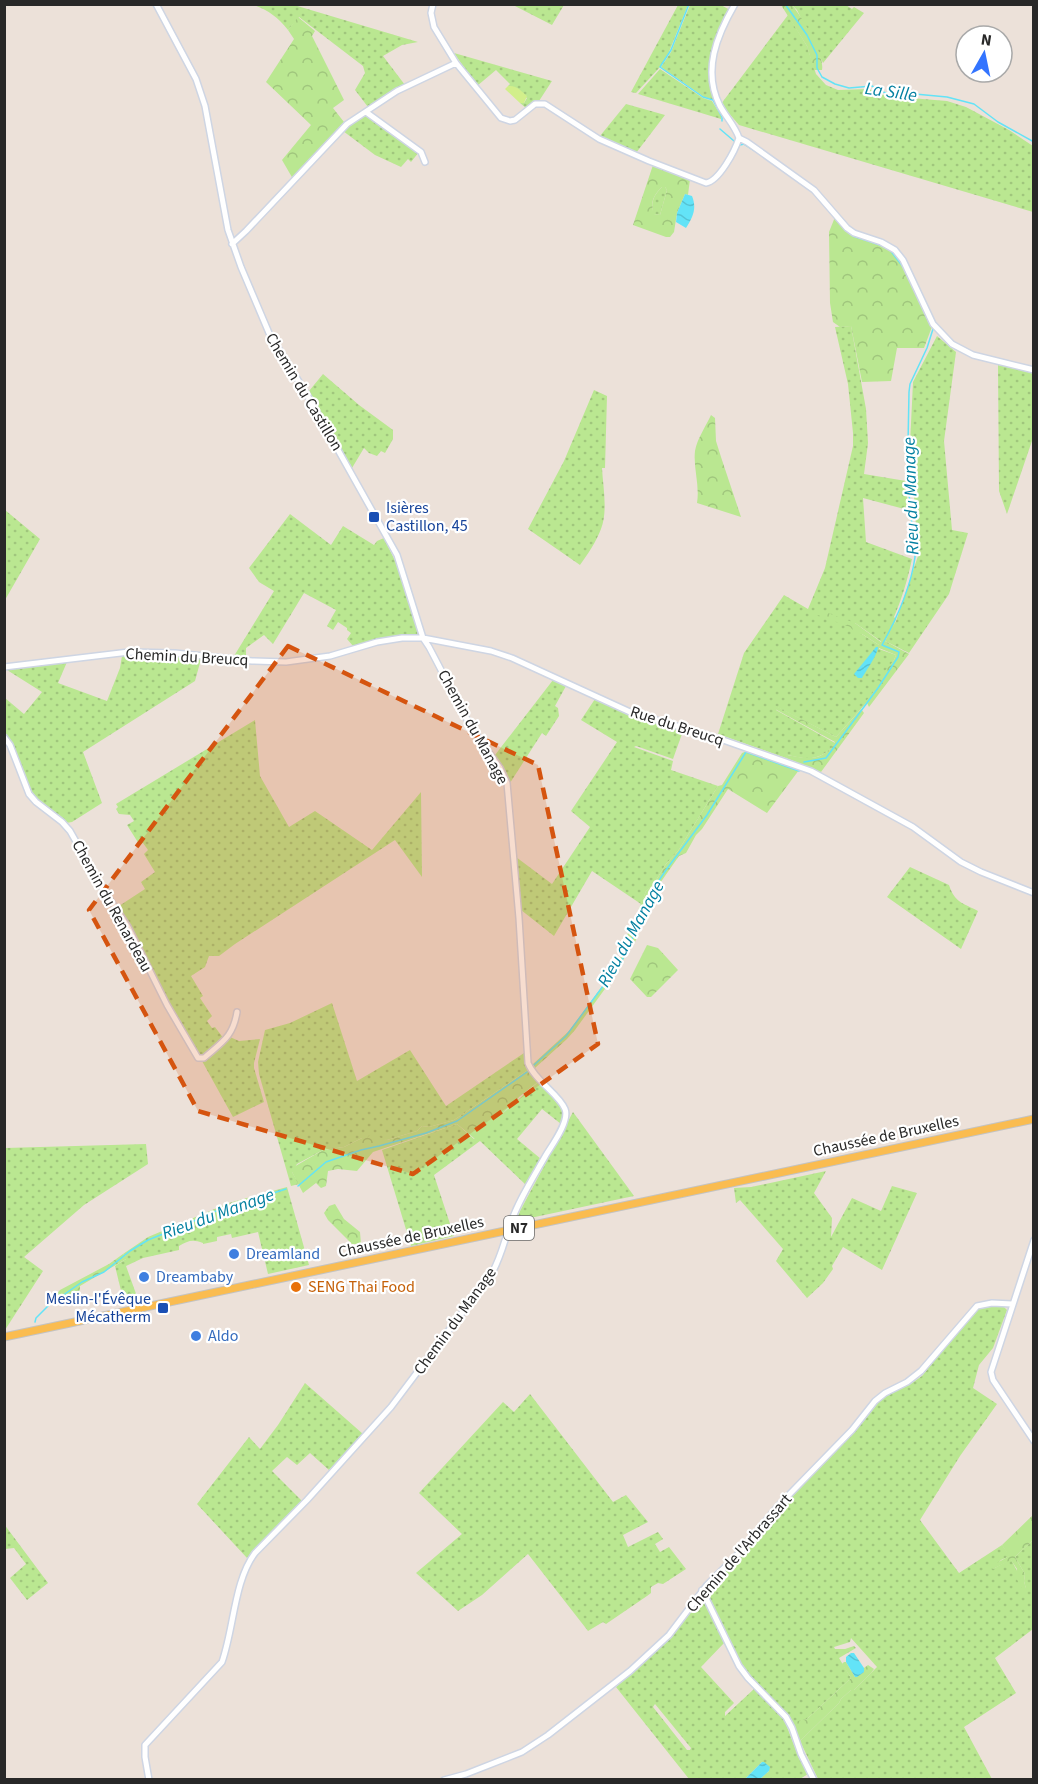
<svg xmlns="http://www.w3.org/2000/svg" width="1038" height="1784" viewBox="0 0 1038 1784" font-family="'Source Sans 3',sans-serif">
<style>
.green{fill:url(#green-dots);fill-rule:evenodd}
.forest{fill:url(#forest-crowns);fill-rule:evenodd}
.pitch{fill:#d2ef8b}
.water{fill:url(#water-waves)}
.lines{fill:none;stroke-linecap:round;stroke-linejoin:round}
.stream{stroke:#63e3f7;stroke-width:1.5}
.minor-casing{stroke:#ced5e3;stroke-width:8}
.major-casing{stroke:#c3c3c3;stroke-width:9}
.minor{stroke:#fff;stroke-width:5}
.major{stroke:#fabc50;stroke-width:7}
.marked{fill:#d5540f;fill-opacity:0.2;stroke:#d5540f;stroke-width:4.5;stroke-dasharray:12 8;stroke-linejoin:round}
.transit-dot{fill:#1a4fb4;stroke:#fff;stroke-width:2}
.shop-dot{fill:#3f7fe0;stroke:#fff;stroke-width:2}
.food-dot{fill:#e8710a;stroke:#fff;stroke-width:2}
.labels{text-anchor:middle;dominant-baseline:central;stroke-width:4.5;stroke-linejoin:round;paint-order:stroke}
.shield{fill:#fff;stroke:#686868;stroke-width:1.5}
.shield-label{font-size:15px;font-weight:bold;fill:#282828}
.street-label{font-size:16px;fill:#282828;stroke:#fff}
.transit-label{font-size:16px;fill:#164399;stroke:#fff;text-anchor:start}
.shop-label{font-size:16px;fill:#366cbe;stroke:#fff;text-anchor:start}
.food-label{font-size:16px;fill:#c56008;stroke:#fff;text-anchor:start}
.water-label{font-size:18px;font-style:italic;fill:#0480a1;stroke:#fff}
</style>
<defs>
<pattern id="green-dots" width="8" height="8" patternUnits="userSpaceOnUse" patternTransform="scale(1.5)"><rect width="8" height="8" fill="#bae791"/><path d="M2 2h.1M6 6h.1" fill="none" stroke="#a0c67d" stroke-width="1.8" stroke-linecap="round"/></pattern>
<pattern id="forest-crowns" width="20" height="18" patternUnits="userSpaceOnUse" patternTransform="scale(1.5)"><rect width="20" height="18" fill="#bae791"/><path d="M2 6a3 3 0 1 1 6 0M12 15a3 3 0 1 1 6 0" fill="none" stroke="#a0c67d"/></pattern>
<pattern id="water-waves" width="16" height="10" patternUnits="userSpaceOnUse" patternTransform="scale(1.5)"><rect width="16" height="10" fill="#63e3f7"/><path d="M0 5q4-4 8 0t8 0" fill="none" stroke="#56c3d4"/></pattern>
</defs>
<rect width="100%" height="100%" fill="#ece1d9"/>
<!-- green -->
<path class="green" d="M254,5H294L418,42L402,45L383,56L405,85L383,97L368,107L355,90L365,73L363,66L299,17L288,30C278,17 269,11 254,5Z
M513,5H564L552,25Z
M678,5H688L669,52L660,67L636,93L631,92Z
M690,5H721L730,10C711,49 707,56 715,100L704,97L661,67L671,52Z
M792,5H846L852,9L854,7L864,13L823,63L797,10Z
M788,15L807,46L816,74L826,85L838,90L869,89L886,96L947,101L966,107L1009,130L1033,146V212L739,125L721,104Z
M454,53L552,81L539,101L526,108L520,103H524L527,98L510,86H508L510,84L496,70L477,86Z
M660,69L703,98L712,101L721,116V119L638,94Z
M626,104L665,115L636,153L600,136Z
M367,115L419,152L411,162L408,159L401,167L375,155L343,131L350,124Z
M662,187H665L667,190L660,215L653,214C651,202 653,196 662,187Z
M851,326L866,409L868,443L864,474L906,481L908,510L863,498L866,542L912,559C906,588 896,616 882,642L855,623H852L851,627L879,645V649L896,655L894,660L867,702L836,737L777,707L776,710L835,743C822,761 808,760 788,755L786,758L718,734L744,653L784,595L808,609L825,568L853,446V433L848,384L835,327Z
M937,336L956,352L944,441L952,530L968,533L949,594L909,653L885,641L896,621L918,556L913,482L912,446L910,444L913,382Z
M998,365L1033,373V438L1007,514L999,491Z
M323,374L359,405L393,430V439L385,453L381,451L377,456L369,453L364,448L352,468L309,391Z
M594,390L607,396L605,468H602C603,487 608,511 601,529C596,542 588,554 580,565L528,529L564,461Z
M5,510L40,539L5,600Z
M290,514L331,545L343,526L374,545L377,541L384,538L400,571L418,633L415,636L388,637L353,646L347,639L351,633L347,630V628L338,622L333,630L327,626L336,610L304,593L273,644L264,635L246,648V657L234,656L274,591L259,582L249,568Z
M150,655L201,659L195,681L83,752L102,803L72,822L66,823L39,801L30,792L10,740L5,734V698L24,714L42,692L7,670L67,662L58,683L107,701L120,668L122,656Z
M553,680L566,686L555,706L558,708L559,716L546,736L542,733L510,783L505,771L495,755Z
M595,699L631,716L683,731L673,759L636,746L634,747L673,761L671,770L718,786L678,851L666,864L653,885L646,891L641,904L592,871L554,936L521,910L516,857L552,884L590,827L571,811L617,742L581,720Z
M255,720L260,776L289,827L315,811L372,850L421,792L422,877L395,840L235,944L219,956H209L205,967L191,976L203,996L200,998L212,1016L207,1021L212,1028L215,1027L224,1039L200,1057L163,993L119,906L145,889L141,882L155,872L144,854L148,850L143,843L139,844L127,825L134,821L130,815L119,814L116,809L118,807L116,804Z
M910,867L949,885C955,903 963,903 978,911L961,949L887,897Z
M332,1003L357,1081L410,1050L446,1106L524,1053L528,1070L454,1120L429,1127L422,1126L417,1131L387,1140L362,1138L344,1147L323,1150L297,1164L292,1172L299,1184L291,1186L259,1074L258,1062L265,1030L290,1023Z
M230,1037L239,1041L260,1039L254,1063V1068L264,1102L233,1117L202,1061Z
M538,1082L560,1106L564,1116L561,1124L542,1109L517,1139L541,1159L526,1185L480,1141L434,1175L454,1236L411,1246L382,1150L457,1124L474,1139Z
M573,1112L634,1196L516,1221L520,1211Z
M146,1144L148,1164L84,1205L24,1257L43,1271L5,1330V1148Z
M826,1171L814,1193L832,1218L831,1237L852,1198L881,1211L892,1186L917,1193L882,1270L843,1247L832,1266L833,1269L823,1283L807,1298L776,1261L783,1249L740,1200L736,1203L734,1188L751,1187Z
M287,1187L309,1265L268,1274L258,1232L232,1238L231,1234L217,1237V1241L203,1244V1243C192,1239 188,1241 179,1246V1250L143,1258L126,1266L139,1302L128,1304L127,1303H124L115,1266L126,1259V1256L123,1254L148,1237L229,1203Z
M988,1306L1004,1307L1007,1310L993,1348L979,1365L973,1388L997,1404L960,1456L920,1520L959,1573L1002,1545L1010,1556L1001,1560L993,1569L1011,1559L1026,1589L1024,1581L1025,1574L1015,1557L1033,1540V1629L995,1658L1016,1693L964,1727L992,1779H818L800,1741L839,1703L841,1699L851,1690H854L877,1667L851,1638L850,1642L834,1647L835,1649H845L854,1646L856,1648L839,1658L851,1678L807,1719L798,1722L791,1721L752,1679L740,1663L707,1592V1588L742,1554L768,1521L848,1438L877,1403L887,1395L909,1385L922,1376L973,1312L980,1307Z
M305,1383L363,1434L329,1470L310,1453L297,1465L287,1457L272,1471L302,1501L247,1558L197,1504L249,1437L260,1449L278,1425Z
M530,1394L613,1502L626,1495L648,1522L623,1535L628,1547L658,1532L663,1539L655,1544L660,1552L669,1547L686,1569L663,1584L658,1583L651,1587V1593L647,1596L606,1624L603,1622L588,1631L528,1554L482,1595L458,1611L416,1573L462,1534L419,1493L503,1402L514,1412Z
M4,1524L48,1583L27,1600L10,1578L26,1564L14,1548L5,1549Z
M701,1597H703L725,1642L701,1667L734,1703L725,1712V1716L754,1689L784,1719L799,1758L808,1774L800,1779H760L769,1771V1767L762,1762L745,1779H689L616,1687L663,1645L678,1628ZM655,1704L691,1748L690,1750H687L653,1707Z"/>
<!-- forest -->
<path class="forest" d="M781,5H792C802,17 825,54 822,70H814L807,46Z
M298,17L315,31L312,36L344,100L333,108L344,122L293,179L282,160L311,125L266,82L294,39L288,30Z
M653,165L690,179L688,195L685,194L677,213L674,232L670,237H666L633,225ZM662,187H665L667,190L660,215L654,214C650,203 653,196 662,187Z
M835,217L847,228L895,250L933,324L924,348H897L891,381L862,382L851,326L840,327L833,322L830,303L829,232Z
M711,415L715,418L716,441L721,457L741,517L697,503C700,485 693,468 695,451C697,439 706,426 711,415Z
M817,609L855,623L881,642L892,619L894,617L896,619L893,628L885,641L909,654L869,707L866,701L874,691L873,685L894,660L896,655L879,648V645L862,634L858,635L850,627L815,614Z
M776,706L836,737L861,709L864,713L821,772L786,758L787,755C807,759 823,762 835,742L775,709Z
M747,751L799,770L767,813L728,789L702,829L696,835L686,853L679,856L658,886L635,942L631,944L618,971L575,1030L567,1039L535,1068L533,1064L569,1031L603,985L629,944L627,936L631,924L636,921L639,914L638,911L646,891L653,885L666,864L678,851L718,786L722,785L742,753Z
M647,945L658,948L678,970L651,997H647L630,979Z
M528,1070L538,1082L519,1097L512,1107H509L478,1139H475L457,1124L373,1152L357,1171L338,1169L328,1171L326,1186L321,1188L316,1183L303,1193L292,1172V1168L323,1150L344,1147L362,1138L373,1135L387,1140L417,1131L422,1126L429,1127L454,1120Z
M335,1204L344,1219L360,1232L361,1244H352L328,1220L324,1213L329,1206Z
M123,1254L126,1256V1259L80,1286V1290L56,1305L53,1303L55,1296L60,1290L109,1264Z
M1033,1515V1540L1015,1557L1025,1574L1024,1581L1026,1589L1024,1592L1015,1576L1017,1569L1011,1560L993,1569L990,1567L1009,1556L1002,1545Z
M844,1662H846L855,1677L864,1672V1668L868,1665L874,1669L871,1673L854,1690H851L841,1699L839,1703L800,1741L791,1721H798L807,1719L851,1678L842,1664Z"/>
<!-- pitch -->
<path class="pitch" d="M508,86C517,85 521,91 527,96L524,103H520L505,89Z"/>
<!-- water -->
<path class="water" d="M685,194L692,196C697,208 693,217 686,228L676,222L677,213Z
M876,647H878C878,654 866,671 862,678H858L854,674Z
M851,1653H854L864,1668V1672L857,1677H855L846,1662V1657Z
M762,1762H764L770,1767L769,1771L760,1779H745Z"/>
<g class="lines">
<!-- stream -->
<path class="stream" d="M689,4L671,50L660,67L703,97L713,100L722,117V121
M785,4L807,35L817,55V68L822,77L835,84L849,88L872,86L883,92L894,95L915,94L947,97L974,104L998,122L1034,142
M720,129L734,141
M740,145L744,144L755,151
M844,229L853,236L883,246
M890,250L904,268
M804,762L826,758L878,688L898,657L899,652L882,645C897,618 911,587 915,557L908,483L910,449L908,444L909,392L910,384L927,348L933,329L924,310
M534,1065L566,1036L615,970L627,952L648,897L666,870L707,815L746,752L799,771
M298,1186L326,1162L361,1150L379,1146L426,1133L457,1121L527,1072
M35,1322L36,1318L49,1305L82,1282L104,1272L130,1251L148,1240L188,1224L210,1213L286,1189
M4,1367L5,1366"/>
<defs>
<path id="minor" d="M433,4L431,13L434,27L456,63L501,118L510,121L515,120L535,104H545L599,139L649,161L706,183C719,181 735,151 739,138
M735,4C717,35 702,71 720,106C726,117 735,126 739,138L747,142L814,190L847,228L854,233L881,242L895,250L903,260L933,324L952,344L973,355L1034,370
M366,112L421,152L425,162
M232,244L246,231L347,124L397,91L456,63
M4,667L129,652L175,653L252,661L286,662L330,656L377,642L402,638H423L491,651L512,658L630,712L723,740L811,771L913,827L961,862L981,872L1034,893
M4,737L10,745L29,794L36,802L62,822L70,831L103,889L128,927L167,1005L198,1058H204C222,1042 233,1037 237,1012
M1034,1240L991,1372L993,1380L1034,1441
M702,1590L739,1666L748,1678L786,1717L792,1728L801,1754L814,1780
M149,1780L145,1757V1745L222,1662C234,1628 234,1581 255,1553L307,1500L391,1407L492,1273C501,1257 504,1242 510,1225C518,1201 533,1178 546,1155C552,1145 570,1121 565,1109C559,1094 535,1081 528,1063L519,918L507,783L500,768L471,727L429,647L423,638L397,555L306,393L269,333L241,267L228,230L205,106L196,79L156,4
M444,1780L466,1774L522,1752L548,1735L630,1671L669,1635L707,1585L742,1550L778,1506L852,1430L875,1401L885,1393L907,1382L921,1371L977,1306L992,1303L1012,1304"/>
<path id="major" d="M4,1337L1034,1119"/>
</defs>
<!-- minor casing -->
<use href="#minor" class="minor-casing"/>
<!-- major casing -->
<use href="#major" class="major-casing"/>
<!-- minor -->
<use href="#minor" class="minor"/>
<!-- major -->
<use href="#major" class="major"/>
</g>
<!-- marked area -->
<path class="marked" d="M288,646L538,765L598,1044L413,1174L198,1111L89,910Z"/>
<!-- markers -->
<g class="transit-dot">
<rect x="368" y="511" width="12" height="12" rx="3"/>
<rect x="157" y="1302" width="12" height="12" rx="3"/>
</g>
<g class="shop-dot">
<circle cx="234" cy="1254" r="6"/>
<circle cx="144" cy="1277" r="6"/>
<circle cx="196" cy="1336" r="6"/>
</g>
<circle class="food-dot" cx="296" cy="1287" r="6"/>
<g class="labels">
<!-- shield labels -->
<rect class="shield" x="504" y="1216" width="30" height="24" rx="4.5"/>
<g class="shield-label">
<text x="519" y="1228">N7</text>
</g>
<!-- street labels -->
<g class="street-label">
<text transform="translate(304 392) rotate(59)">Chemin du Castillon</text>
<text transform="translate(187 657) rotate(3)">Chemin du Breucq</text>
<text transform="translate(677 726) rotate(18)">Rue du Breucq</text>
<text transform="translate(473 727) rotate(61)">Chemin du Manage</text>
<text transform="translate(112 906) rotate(61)">Chemin du Renardeau</text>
<text transform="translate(886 1136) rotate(-12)">Chaussée de Bruxelles</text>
<text transform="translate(411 1237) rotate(-12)">Chaussée de Bruxelles</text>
<text transform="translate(455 1321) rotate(-54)">Chemin du Manage</text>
<text transform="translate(739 1553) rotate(-49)">Chemin de l'Arbrassart</text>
</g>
<!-- transit labels -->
<g class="transit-label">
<text x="386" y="508">Isières<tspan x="386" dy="18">Castillon, 45</tspan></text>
<text x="151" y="1299" text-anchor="end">Meslin-l'Évêque<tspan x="151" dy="18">Mécatherm</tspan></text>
</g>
<!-- shop labels -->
<g class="shop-label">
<text x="246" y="1254">Dreamland</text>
<text x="156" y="1277">Dreambaby</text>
<text x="208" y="1336">Aldo</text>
</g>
<!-- food labels -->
<g class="food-label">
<text x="308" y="1287">SENG Thai Food</text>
</g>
<!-- water labels -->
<g class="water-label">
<text transform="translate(891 92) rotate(8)">La Sille</text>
<text transform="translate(911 496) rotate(-92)">Rieu du Manage</text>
<text transform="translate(631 934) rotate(-61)">Rieu du Manage</text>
<text transform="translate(218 1214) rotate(-20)">Rieu du Manage</text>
</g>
</g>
<!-- border -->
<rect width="1038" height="1784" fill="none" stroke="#282828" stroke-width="12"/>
<!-- north arrow -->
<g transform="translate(984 54) rotate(9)"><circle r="28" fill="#ffffff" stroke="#a9a9a9" stroke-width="1.5"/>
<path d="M0-4.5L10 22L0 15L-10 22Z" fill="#3374ff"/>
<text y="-9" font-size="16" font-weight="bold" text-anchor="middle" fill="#282828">N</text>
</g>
</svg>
